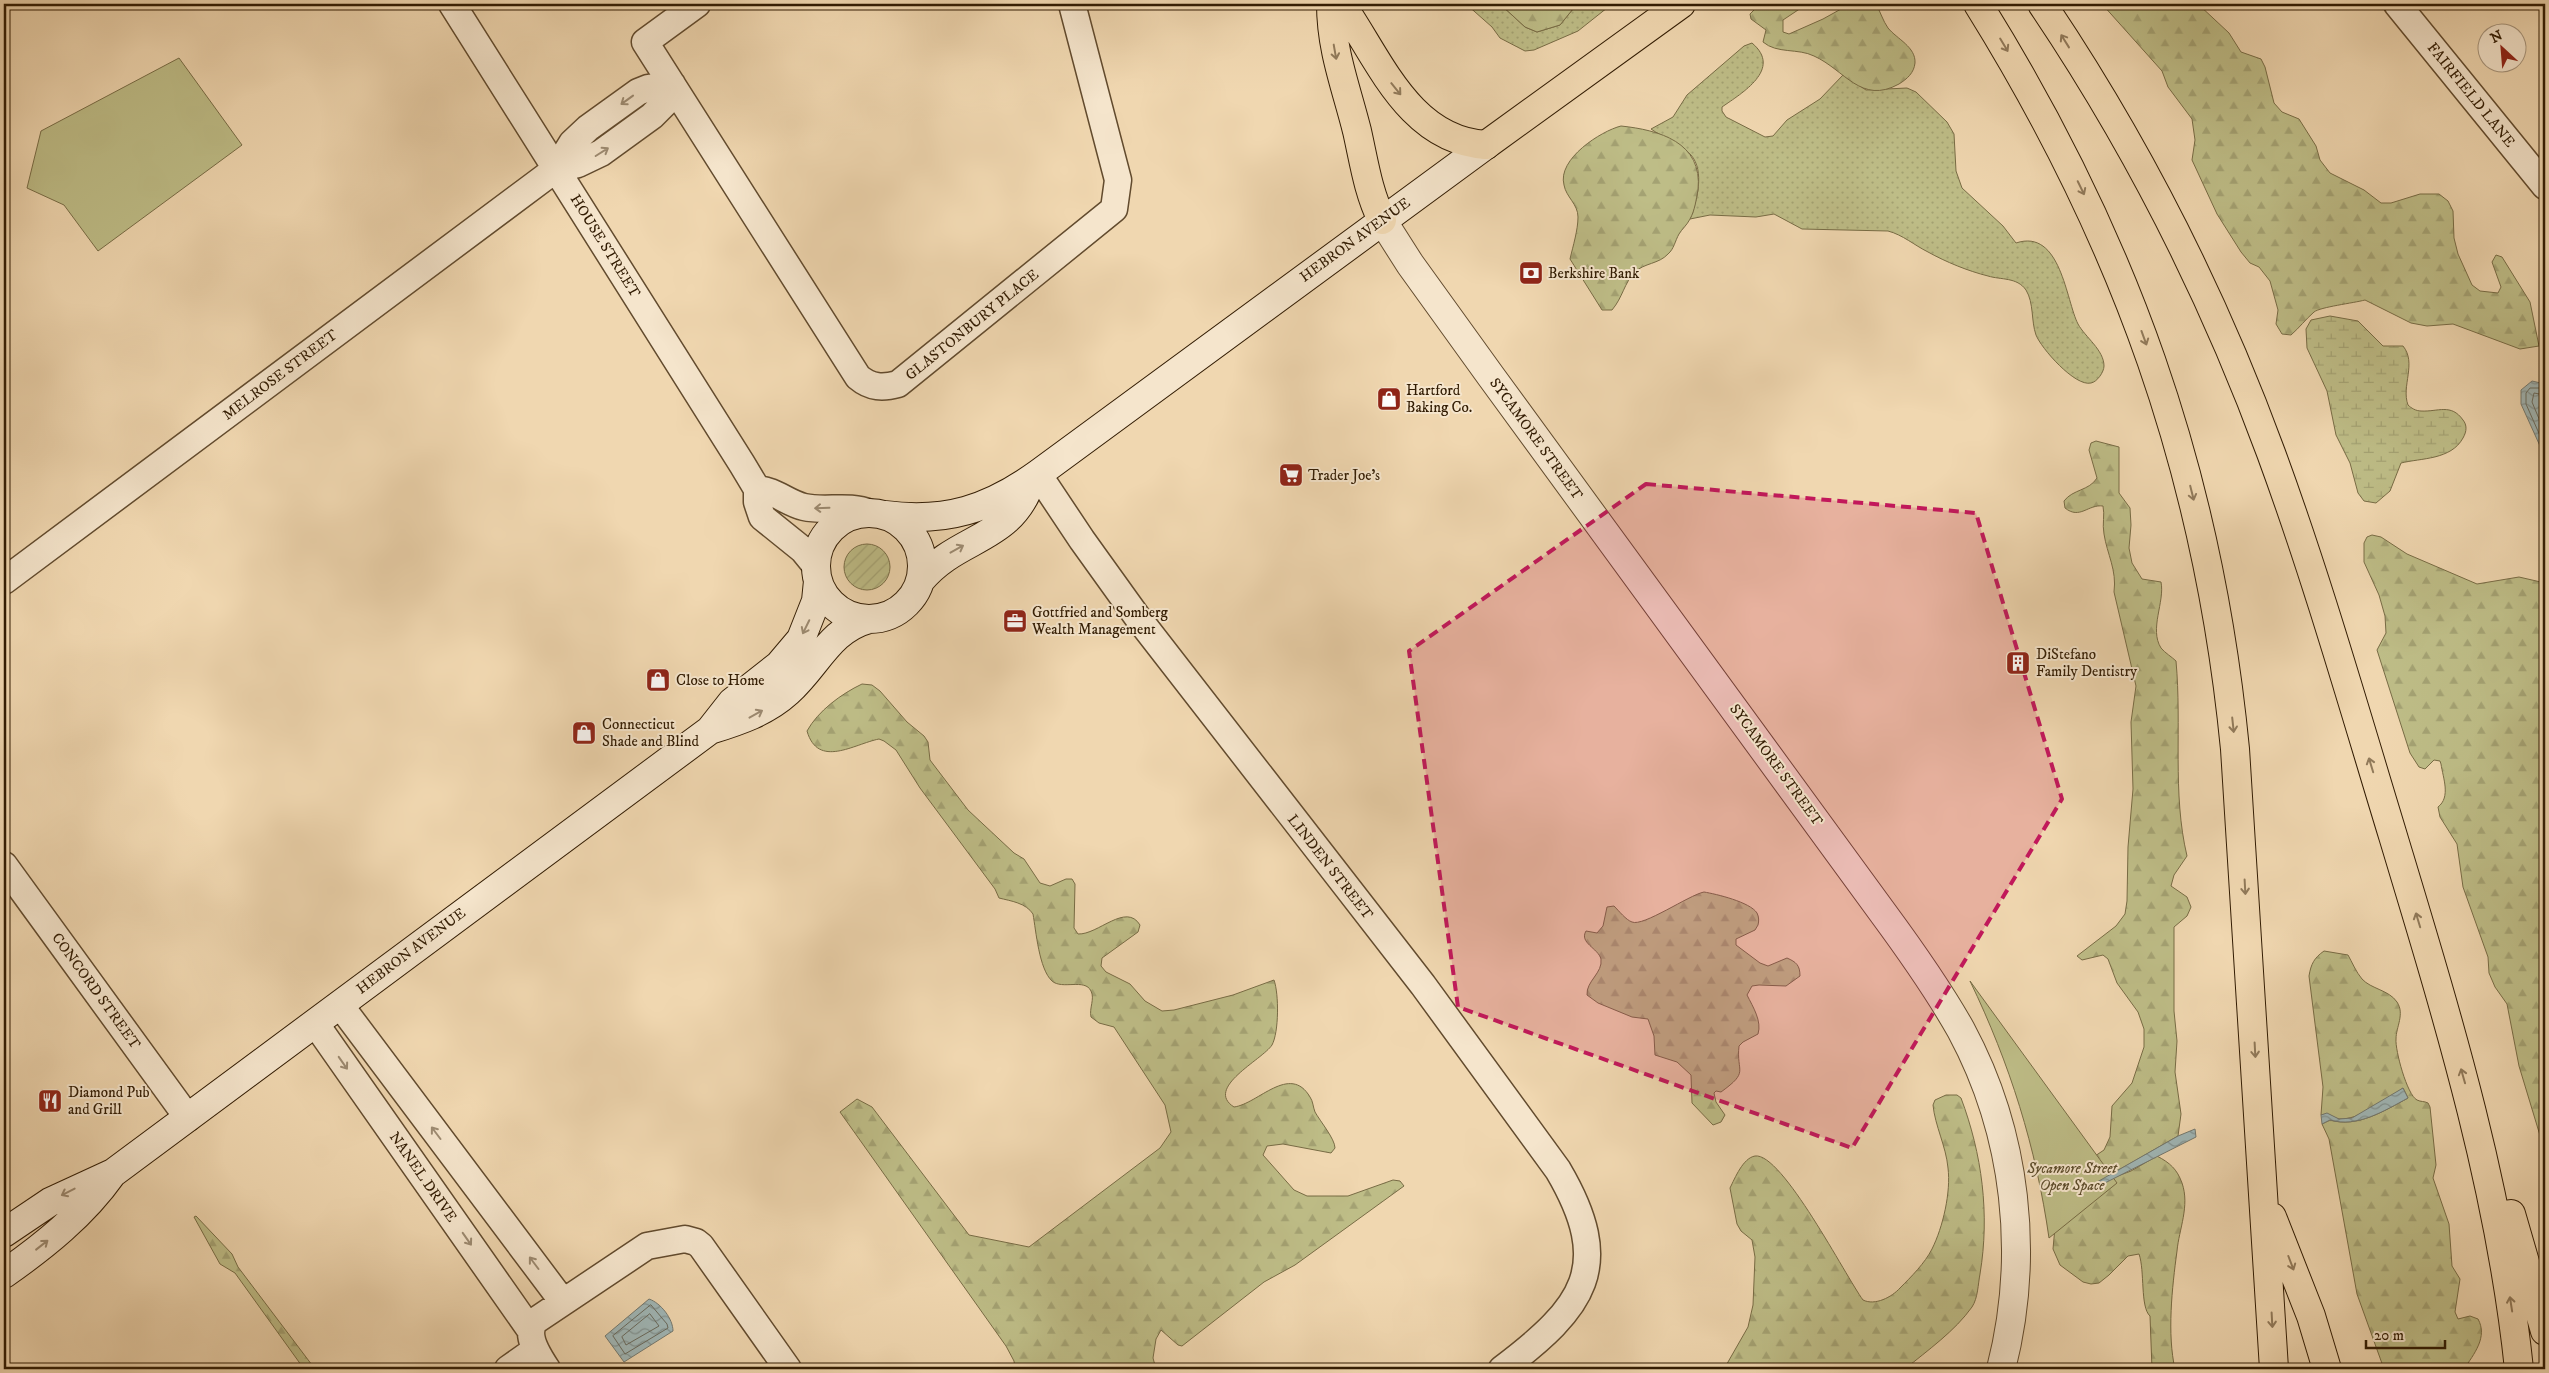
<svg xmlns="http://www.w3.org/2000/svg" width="2549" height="1373" viewBox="0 0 2549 1373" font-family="'IM FELL DW Pica',serif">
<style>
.grass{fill:url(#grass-dots);stroke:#786c45}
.forest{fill:url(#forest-firs);stroke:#786c45}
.wetland{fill:url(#wetland-marsh);stroke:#786c45}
.park{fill:#bebd87;stroke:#786c45}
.garden{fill:url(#garden-furrows);stroke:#786c45}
.water{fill:url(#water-waves);stroke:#74796f}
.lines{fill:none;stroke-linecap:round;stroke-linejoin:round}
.shore{stroke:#696a5d;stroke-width:1}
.minor-casing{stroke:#624b2e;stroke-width:29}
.tertiary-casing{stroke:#624b2e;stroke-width:30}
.secondary-casing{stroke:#321c03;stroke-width:30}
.primary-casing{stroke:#321c03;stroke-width:30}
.motorway-casing{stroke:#321c03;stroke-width:30}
.minor{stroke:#f5e5cc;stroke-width:26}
.tertiary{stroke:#f5e5cc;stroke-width:28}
.secondary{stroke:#f5e5cc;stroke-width:28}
.primary{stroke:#f0d7b0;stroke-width:28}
.motorway{stroke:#f0d7b0;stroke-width:28}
.oneway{stroke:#917a5a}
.oneway2{stroke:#9d8b72}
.marked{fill:#c2185b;fill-opacity:0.2;stroke:#c2185b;stroke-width:4;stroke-dasharray:10 6;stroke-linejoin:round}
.labels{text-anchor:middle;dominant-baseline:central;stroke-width:4;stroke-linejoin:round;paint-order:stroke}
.street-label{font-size:15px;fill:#321c03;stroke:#f5e5cc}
.poi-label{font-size:15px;fill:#321c03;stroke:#f5e5cc;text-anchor:start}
.park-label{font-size:15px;font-style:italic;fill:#5c4c2b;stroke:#f5e5cc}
</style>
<defs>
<pattern id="grass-dots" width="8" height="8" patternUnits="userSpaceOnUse" patternTransform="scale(1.25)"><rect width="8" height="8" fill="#bebd87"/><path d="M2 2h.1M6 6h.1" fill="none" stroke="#a4a273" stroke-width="1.8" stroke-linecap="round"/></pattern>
<pattern id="forest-firs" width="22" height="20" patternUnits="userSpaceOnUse" patternTransform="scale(1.25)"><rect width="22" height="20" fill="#bebd87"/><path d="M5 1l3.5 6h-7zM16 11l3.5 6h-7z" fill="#a4a273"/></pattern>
<pattern id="wetland-marsh" width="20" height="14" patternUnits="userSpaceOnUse" patternTransform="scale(1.25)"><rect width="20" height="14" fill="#bebd87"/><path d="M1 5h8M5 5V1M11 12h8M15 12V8" fill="none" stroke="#a4a273"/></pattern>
<pattern id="garden-furrows" width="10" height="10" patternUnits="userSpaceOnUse" patternTransform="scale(1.25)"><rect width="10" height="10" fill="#bebd87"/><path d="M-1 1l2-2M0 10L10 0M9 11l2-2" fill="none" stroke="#a4a273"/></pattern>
<pattern id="water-waves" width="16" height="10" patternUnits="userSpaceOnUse" patternTransform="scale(1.25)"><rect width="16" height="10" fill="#a0b7b7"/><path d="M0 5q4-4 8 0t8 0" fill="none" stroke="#839493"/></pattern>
</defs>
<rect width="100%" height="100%" fill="#f0d7b0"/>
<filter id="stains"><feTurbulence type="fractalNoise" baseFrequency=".004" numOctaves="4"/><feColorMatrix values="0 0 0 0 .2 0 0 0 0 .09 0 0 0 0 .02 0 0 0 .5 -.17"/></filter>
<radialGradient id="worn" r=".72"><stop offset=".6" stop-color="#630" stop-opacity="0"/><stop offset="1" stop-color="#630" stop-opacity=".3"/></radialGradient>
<!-- grass -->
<path class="grass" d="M1466,4H1500L1525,27L1537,32L1560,25L1577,4H1612L1578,31L1534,50L1525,51L1500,38L1492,27Z
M1752,43C1783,69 1742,93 1722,107V111L1726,117L1765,137L1773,136L1787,120L1820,99L1843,75L1866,90L1907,88L1916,92L1947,122L1954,134L1956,171L1962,188L2003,226L2016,243C2061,228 2066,301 2078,324C2085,337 2104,350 2104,366C2104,372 2097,382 2091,383C2075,387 2041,348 2036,335C2031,321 2034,303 2026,290C2017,277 2001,280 1988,276C1968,271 1946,262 1928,252C1914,245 1903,235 1888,231L1802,229L1774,214L1756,217L1710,215L1690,219C1697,201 1705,171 1691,155C1683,146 1661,136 1651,129L1673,117L1687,95L1744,46Z"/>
<!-- forest -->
<path class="forest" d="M1500,4H1577L1560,25L1537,32L1525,27Z
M1760,4H1807L1783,20V32L1789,34L1823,19L1850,4H1876C1880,11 1883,21 1888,28C1897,39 1916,47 1915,63C1914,73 1907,79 1899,84C1861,105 1845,70 1814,56C1798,48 1777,54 1763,42L1766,30L1751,19L1750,14Z
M2102,4H2198L2229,33L2241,52L2261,59L2265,67L2274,103L2282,112L2299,119L2316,146L2320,160L2330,173L2364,190L2381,203H2391L2420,194H2439L2448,201L2453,211L2454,238L2458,254L2472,285L2480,291L2498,293L2501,287L2492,262L2496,255L2502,257L2530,302L2539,346L2520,349L2453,324L2427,326L2411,323L2365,300C2354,303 2320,307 2314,312C2306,319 2299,328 2291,335L2282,334L2276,324L2278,310L2270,281L2259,267L2250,263L2241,252L2217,214L2192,160L2195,140L2192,119L2168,87L2162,71Z
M1621,126C1659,130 1703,142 1698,190C1696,200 1695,210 1690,219C1687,225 1682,229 1679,234C1675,241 1674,249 1668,254C1659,264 1644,263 1635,272C1624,283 1623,297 1612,310H1602L1570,259C1573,246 1578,230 1578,217C1578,204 1566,197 1564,185C1557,159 1601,131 1621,126Z
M2096,441L2119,447V493L2130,508L2131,525L2129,548L2132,563L2142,579L2161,582C2165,602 2149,629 2161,648C2165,653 2172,657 2176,661C2182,726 2172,793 2187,856L2174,875L2171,886L2187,897L2191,907L2187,916L2174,927V1011L2177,1041L2175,1072L2181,1114L2178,1136L2091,1186L2131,1171L2157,1156C2170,1163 2177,1169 2182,1183C2190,1206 2179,1229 2177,1251C2172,1288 2167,1334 2175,1369H2152L2150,1316C2140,1307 2145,1271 2139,1254L2128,1256L2109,1275L2099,1283L2091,1284L2083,1282L2060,1265L2053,1249L2056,1216L2083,1164L2104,1150L2110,1137L2112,1106L2132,1083L2144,1047V1029L2138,1012L2117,983L2108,959L2103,955L2082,960L2077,956L2116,926L2125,914L2127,901L2128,847L2133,789L2131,722L2136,686L2114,592C2117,570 2107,554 2104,534C2102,524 2105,515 2103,506C2088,504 2080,520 2065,508L2064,501C2073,489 2089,491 2097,478L2089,450L2091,443Z
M2372,535L2381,537L2407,554L2477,584L2519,577L2545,583V868L2541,872L2540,879L2545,885V1018L2541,1021L2540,1027L2545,1049V1152L2519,1066L2507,1004L2495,987L2489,973L2488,957L2463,887L2457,844L2440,817L2438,807C2451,797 2443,778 2441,764L2440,761L2434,760L2425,769L2419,767L2410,753L2377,650L2386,633L2385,616L2379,595L2364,562V543L2367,537Z
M862,684L872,685L880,691L907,722L924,736L928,742L930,760L968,810L1014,853L1024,859L1040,883L1050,886L1066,879H1072L1075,884L1074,928L1078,934C1098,935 1126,902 1140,925L1138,932L1102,958L1101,966L1106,972L1130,984L1145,1001L1162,1011L1174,1010L1233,995L1274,980C1279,994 1279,1032 1272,1045C1262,1060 1204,1088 1234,1107C1258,1104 1290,1063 1310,1097C1313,1101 1313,1107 1315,1112C1320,1121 1335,1139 1335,1148L1331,1153L1283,1144L1267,1146L1263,1155L1294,1190L1307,1196H1348L1393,1180L1400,1181L1404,1186L1295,1265L1264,1282L1182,1346L1178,1345L1161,1330L1156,1339L1153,1358L1156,1369H1015L1014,1361L1006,1346L840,1112L857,1099L872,1107L969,1235L1029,1247L1160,1148L1171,1132L1165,1105L1114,1027L1099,1023L1091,1017C1089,1008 1095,999 1091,991C1085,978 1062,990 1052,981C1039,969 1036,931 1033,914C1026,903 1011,901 999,898L995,889L920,788L896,750L884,741L879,739C854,744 818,769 807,731C818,711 841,694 862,684Z
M1704,892C1716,894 1750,902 1757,913C1759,917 1759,921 1758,925L1755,930L1736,939V945L1760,963L1768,966L1787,958C1796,962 1800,965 1800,976L1786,986L1759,985L1752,986L1747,995C1753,1007 1762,1021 1758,1034L1743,1042L1739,1046C1736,1073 1750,1071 1721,1092L1716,1091L1714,1093L1716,1102L1725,1115L1721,1122L1713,1125L1692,1103L1691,1075L1677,1062L1655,1055L1654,1036L1648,1019L1632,1017L1598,1003L1587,995C1586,981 1603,973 1601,959C1598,948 1579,943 1586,931L1597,933L1603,926L1607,907L1614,906C1619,911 1626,920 1632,922C1643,927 1689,895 1704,892Z
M2324,951L2348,955C2352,962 2356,972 2362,979C2371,989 2389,990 2397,1002C2405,1014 2396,1027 2396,1039C2395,1050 2407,1095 2417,1100C2421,1102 2424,1101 2428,1103L2430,1107L2436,1165L2433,1178L2449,1224L2452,1266L2460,1279L2455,1312L2458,1319L2470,1316L2478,1319C2488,1337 2474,1354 2464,1369H2384L2357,1294L2329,1139L2322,1124L2330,1120C2357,1128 2384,1111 2408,1098L2403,1088C2386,1100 2364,1117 2343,1119C2334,1120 2330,1112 2321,1115L2323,1087L2309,976C2311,964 2314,958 2324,951Z
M1946,1095H1957L1961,1098C1982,1154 1990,1214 1980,1274C1978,1284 1978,1298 1972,1307C1955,1331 1928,1350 1905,1369H1724L1748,1327L1753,1305L1755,1257L1752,1240L1741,1231L1737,1224L1730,1188C1735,1178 1743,1158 1755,1156C1782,1152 1846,1277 1863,1300C1875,1306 1892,1297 1900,1288C1911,1277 1925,1263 1932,1249C1943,1227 1951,1192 1948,1168C1946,1146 1935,1126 1933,1105L1935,1100Z
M196,1216L232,1254L238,1267L315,1369H304L235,1273L220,1264L194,1217Z"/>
<!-- wetland -->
<path class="wetland" d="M2330,316L2358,321L2383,346H2403C2417,363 2401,386 2408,405C2411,408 2416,411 2421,411C2438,412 2451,403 2463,420C2467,425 2467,431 2463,438C2451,460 2421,458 2401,463L2390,491L2376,503L2364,501L2358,493L2350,463L2336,435L2327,391L2307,348L2306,329L2311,320Z"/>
<!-- park -->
<path class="park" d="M179,58L242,145L98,251L64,205L27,188L41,131Z
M1970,981L2117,1183L2049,1238C2036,1147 2010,1064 1970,981Z"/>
<!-- garden -->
<path class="garden" d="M844 567a23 23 0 1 1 46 0a23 23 0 1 1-46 0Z"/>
<!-- water -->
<path class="water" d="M2532,381L2545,384V457L2521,404V390Z
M2403,1088L2408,1098C2384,1111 2357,1128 2330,1120L2322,1124L2321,1115L2327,1113L2339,1119L2352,1118Z
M2195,1129L2196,1137L2091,1190L2090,1186L2178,1136Z
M649,1299C661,1303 673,1319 673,1331L624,1362L605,1336Z"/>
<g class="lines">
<!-- shore -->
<path class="shore" d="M2545,388H2530L2526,393V404L2545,447
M2545,395L2534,393L2532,402L2545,433
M651,1305L667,1324L668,1328L625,1354L613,1336Z
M650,1314L659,1326L626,1345L622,1337Z"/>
<defs>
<path id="minor" d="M452,4L742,464L757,489V502L762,517L803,550L816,566
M697,4L645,42L858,377C871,388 883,388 898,384L1114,209L1118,180L1072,4
M2397,4L2545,186
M1038,474L1082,540L1138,618L1423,985L1558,1170C1615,1267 1584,1307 1502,1369
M757,489C775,490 787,503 804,507C826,512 848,504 870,513
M4,581L556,169L572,143L588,128L638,92L648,88L672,84L666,102L652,116L601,153L578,164L556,169
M4,865L188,1118
M340,1005L563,1302
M315,1023L531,1331
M508,1369L535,1350
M547,1369C539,1357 524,1335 535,1321L647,1246L685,1239L696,1242L701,1246L788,1369"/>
<path id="tertiary" d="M1382,220L1410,264L1490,375L1883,913C1911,951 1938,989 1961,1030C2017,1134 2030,1256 2001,1369"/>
<path id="secondary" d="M816 566a53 53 0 1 1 106 0a53 53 0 1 1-106 0Z
M885,515C946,523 989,509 1038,474L1486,145
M920,581C959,534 1011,543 1032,479
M710,730C739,721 766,712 788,692C818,665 829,630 869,619
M4,1233L50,1202L113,1173L710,730L732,702L779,665L801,639L816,601L818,581
M4,1274C44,1246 83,1215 112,1174"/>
<path id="primary" d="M1486,145L1681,4"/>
<path id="motorway" d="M1331,4C1331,50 1346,87 1357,131C1364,162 1368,192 1382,220
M1341,4C1379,58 1408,140 1486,145
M1978,4C2125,240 2208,472 2235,749L2274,1369
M2042,4C2135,142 2213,295 2271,453C2317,578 2354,708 2393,836C2446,1012 2500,1186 2519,1369
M2511,1214L2545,1331
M2272,1217L2311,1316L2327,1369"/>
</defs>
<!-- minor casing -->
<use href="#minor" class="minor-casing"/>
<!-- tertiary casing -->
<use href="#tertiary" class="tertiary-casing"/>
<!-- secondary casing -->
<use href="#secondary" class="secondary-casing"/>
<!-- primary casing -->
<use href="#primary" class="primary-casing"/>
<!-- motorway casing -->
<use href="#motorway" class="motorway-casing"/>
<!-- minor -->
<use href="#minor" class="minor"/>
<!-- tertiary -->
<use href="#tertiary" class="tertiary"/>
<!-- secondary -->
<use href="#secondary" class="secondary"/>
<!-- primary -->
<use href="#primary" class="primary"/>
<!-- motorway -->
<use href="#motorway" class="motorway"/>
</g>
<!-- one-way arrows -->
<defs><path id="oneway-shaft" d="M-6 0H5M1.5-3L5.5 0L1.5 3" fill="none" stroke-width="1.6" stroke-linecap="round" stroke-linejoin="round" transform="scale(1.25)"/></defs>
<g class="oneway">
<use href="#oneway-shaft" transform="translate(2065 41) rotate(-122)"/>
<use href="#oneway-shaft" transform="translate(2004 45) rotate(59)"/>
<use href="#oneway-shaft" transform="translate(1335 52) rotate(80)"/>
<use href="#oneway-shaft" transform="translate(1396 89) rotate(51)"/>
<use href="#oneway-shaft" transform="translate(2081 188) rotate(64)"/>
<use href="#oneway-shaft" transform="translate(2144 338) rotate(70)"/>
<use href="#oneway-shaft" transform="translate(2192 493) rotate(76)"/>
<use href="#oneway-shaft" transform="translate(2233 725) rotate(84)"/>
<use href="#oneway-shaft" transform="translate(2371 765) rotate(-107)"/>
<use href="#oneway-shaft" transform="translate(2245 887) rotate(87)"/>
<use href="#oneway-shaft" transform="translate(2418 920) rotate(-107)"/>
<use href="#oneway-shaft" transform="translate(2255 1050) rotate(87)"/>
<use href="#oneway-shaft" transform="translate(2463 1076) rotate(-106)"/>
<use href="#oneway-shaft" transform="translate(2291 1263) rotate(69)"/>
<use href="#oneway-shaft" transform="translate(2511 1304) rotate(-99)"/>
<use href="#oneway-shaft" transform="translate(2272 1320) rotate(87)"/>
</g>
<g class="oneway2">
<use href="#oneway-shaft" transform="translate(627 100) rotate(144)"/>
<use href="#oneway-shaft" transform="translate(602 152) rotate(-32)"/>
<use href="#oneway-shaft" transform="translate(822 508) rotate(178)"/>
<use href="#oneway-shaft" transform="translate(957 549) rotate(-29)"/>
<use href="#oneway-shaft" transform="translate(806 627) rotate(116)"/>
<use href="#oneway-shaft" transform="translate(756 714) rotate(-29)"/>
<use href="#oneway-shaft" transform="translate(343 1063) rotate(55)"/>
<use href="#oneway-shaft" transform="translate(436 1133) rotate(-127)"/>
<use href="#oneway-shaft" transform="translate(68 1192) rotate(153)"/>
<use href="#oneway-shaft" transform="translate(467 1239) rotate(55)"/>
<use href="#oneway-shaft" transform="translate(42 1245) rotate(-38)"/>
<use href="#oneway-shaft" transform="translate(534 1263) rotate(-127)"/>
</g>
<!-- marked area -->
<path class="marked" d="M1646,484L1976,513L2062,799L1852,1148L1458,1007L1409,651Z"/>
<!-- icons -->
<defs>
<symbol id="bank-square" viewBox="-11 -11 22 22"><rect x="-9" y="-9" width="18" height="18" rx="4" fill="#8f2418" stroke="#f5e5cc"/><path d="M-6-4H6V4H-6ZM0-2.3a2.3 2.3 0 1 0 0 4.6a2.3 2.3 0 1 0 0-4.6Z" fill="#fff"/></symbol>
<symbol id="shop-square" viewBox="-11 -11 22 22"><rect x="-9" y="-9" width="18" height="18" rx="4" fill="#8f2418" stroke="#f5e5cc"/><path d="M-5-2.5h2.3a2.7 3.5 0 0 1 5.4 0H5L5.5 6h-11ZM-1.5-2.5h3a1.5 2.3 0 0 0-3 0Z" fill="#fff"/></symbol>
<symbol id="supermarket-square" viewBox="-11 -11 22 22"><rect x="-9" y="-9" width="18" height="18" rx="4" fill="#8f2418" stroke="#f5e5cc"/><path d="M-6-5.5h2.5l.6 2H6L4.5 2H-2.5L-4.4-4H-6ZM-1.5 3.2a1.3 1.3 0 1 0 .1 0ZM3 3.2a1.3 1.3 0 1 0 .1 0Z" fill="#fff"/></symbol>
<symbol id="office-square" viewBox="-11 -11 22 22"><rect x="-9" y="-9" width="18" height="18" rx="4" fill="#8f2418" stroke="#f5e5cc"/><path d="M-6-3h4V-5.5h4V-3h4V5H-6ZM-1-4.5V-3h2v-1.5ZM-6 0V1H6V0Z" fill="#fff"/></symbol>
<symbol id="building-square" viewBox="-11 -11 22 22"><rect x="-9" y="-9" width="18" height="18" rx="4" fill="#8f2418" stroke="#f5e5cc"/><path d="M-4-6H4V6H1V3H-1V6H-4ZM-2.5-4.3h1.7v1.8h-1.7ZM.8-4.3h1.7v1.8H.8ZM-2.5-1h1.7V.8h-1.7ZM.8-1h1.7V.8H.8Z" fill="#fff"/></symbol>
<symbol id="restaurant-square" viewBox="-11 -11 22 22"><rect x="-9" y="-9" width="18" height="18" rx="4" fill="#8f2418" stroke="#f5e5cc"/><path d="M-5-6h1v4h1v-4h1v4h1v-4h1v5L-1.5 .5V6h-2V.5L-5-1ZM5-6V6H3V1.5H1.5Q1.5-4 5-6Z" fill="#fff"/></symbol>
</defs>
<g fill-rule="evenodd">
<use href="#bank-square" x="1517" y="259" width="28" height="28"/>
<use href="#shop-square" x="1375" y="385" width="28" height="28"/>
<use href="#supermarket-square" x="1277" y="461" width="28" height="28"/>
<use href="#office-square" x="1001" y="607" width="28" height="28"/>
<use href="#building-square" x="2004" y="649" width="28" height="28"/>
<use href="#shop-square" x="644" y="666" width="28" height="28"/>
<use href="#shop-square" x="570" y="719" width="28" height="28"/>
<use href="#restaurant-square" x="36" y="1087" width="28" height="28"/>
</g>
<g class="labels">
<!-- street labels -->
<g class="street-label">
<text transform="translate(2471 95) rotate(51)">FAIRFIELD LANE</text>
<text transform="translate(1355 240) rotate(-36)">HEBRON AVENUE</text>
<text transform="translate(605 246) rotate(58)">HOUSE STREET</text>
<text transform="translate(972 325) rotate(-39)">GLASTONBURY PLACE</text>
<text transform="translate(280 375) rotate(-37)">MELROSE STREET</text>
<text transform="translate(1536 439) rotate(54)">SYCAMORE STREET</text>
<text transform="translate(1776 765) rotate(54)">SYCAMORE STREET</text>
<text transform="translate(1330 867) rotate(52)">LINDEN STREET</text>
<text transform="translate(411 951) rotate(-37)">HEBRON AVENUE</text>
<text transform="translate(96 991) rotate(54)">CONCORD STREET</text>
<text transform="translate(423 1177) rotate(55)">NANEL DRIVE</text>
</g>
<!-- poi labels -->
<g class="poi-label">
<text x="1548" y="273">Berkshire Bank</text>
<text x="1406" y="390">Hartford<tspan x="1406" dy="17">Baking Co.</tspan></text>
<text x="1308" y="475">Trader Joe's</text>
<text x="1032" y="612">Gottfried and Somberg<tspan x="1032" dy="17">Wealth Management</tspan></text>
<text x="2036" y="654">DiStefano<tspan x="2036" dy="17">Family Dentistry</tspan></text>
<text x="676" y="680">Close to Home</text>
<text x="602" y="724">Connecticut<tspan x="602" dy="17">Shade and Blind</tspan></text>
<text x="68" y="1092">Diamond Pub<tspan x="68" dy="17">and Grill</tspan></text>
</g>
<!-- park labels -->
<g class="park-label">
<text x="2072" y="1168">Sycamore Street<tspan x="2072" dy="17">Open Space</tspan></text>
</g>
</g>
<!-- margin -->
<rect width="2549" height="1373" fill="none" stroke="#f0d7b0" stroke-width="20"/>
<rect x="5" y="5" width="2539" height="1363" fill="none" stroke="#321c03" stroke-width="2.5"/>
<rect x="10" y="10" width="2529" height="1353" fill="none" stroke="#321c03"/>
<!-- north arrow -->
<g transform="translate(2502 48) rotate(334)"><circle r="24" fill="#f5e5cc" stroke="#a7957c"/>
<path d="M0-4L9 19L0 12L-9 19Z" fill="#8f2418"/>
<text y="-8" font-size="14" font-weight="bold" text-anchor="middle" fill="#321c03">N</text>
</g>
<!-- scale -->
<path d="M2366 1340v8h79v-8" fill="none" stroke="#321c03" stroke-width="2.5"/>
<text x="2374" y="1340" font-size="15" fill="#321c03" stroke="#f5e5cc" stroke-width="4" paint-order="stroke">20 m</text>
<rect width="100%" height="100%" filter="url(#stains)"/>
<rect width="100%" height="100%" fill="url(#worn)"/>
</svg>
